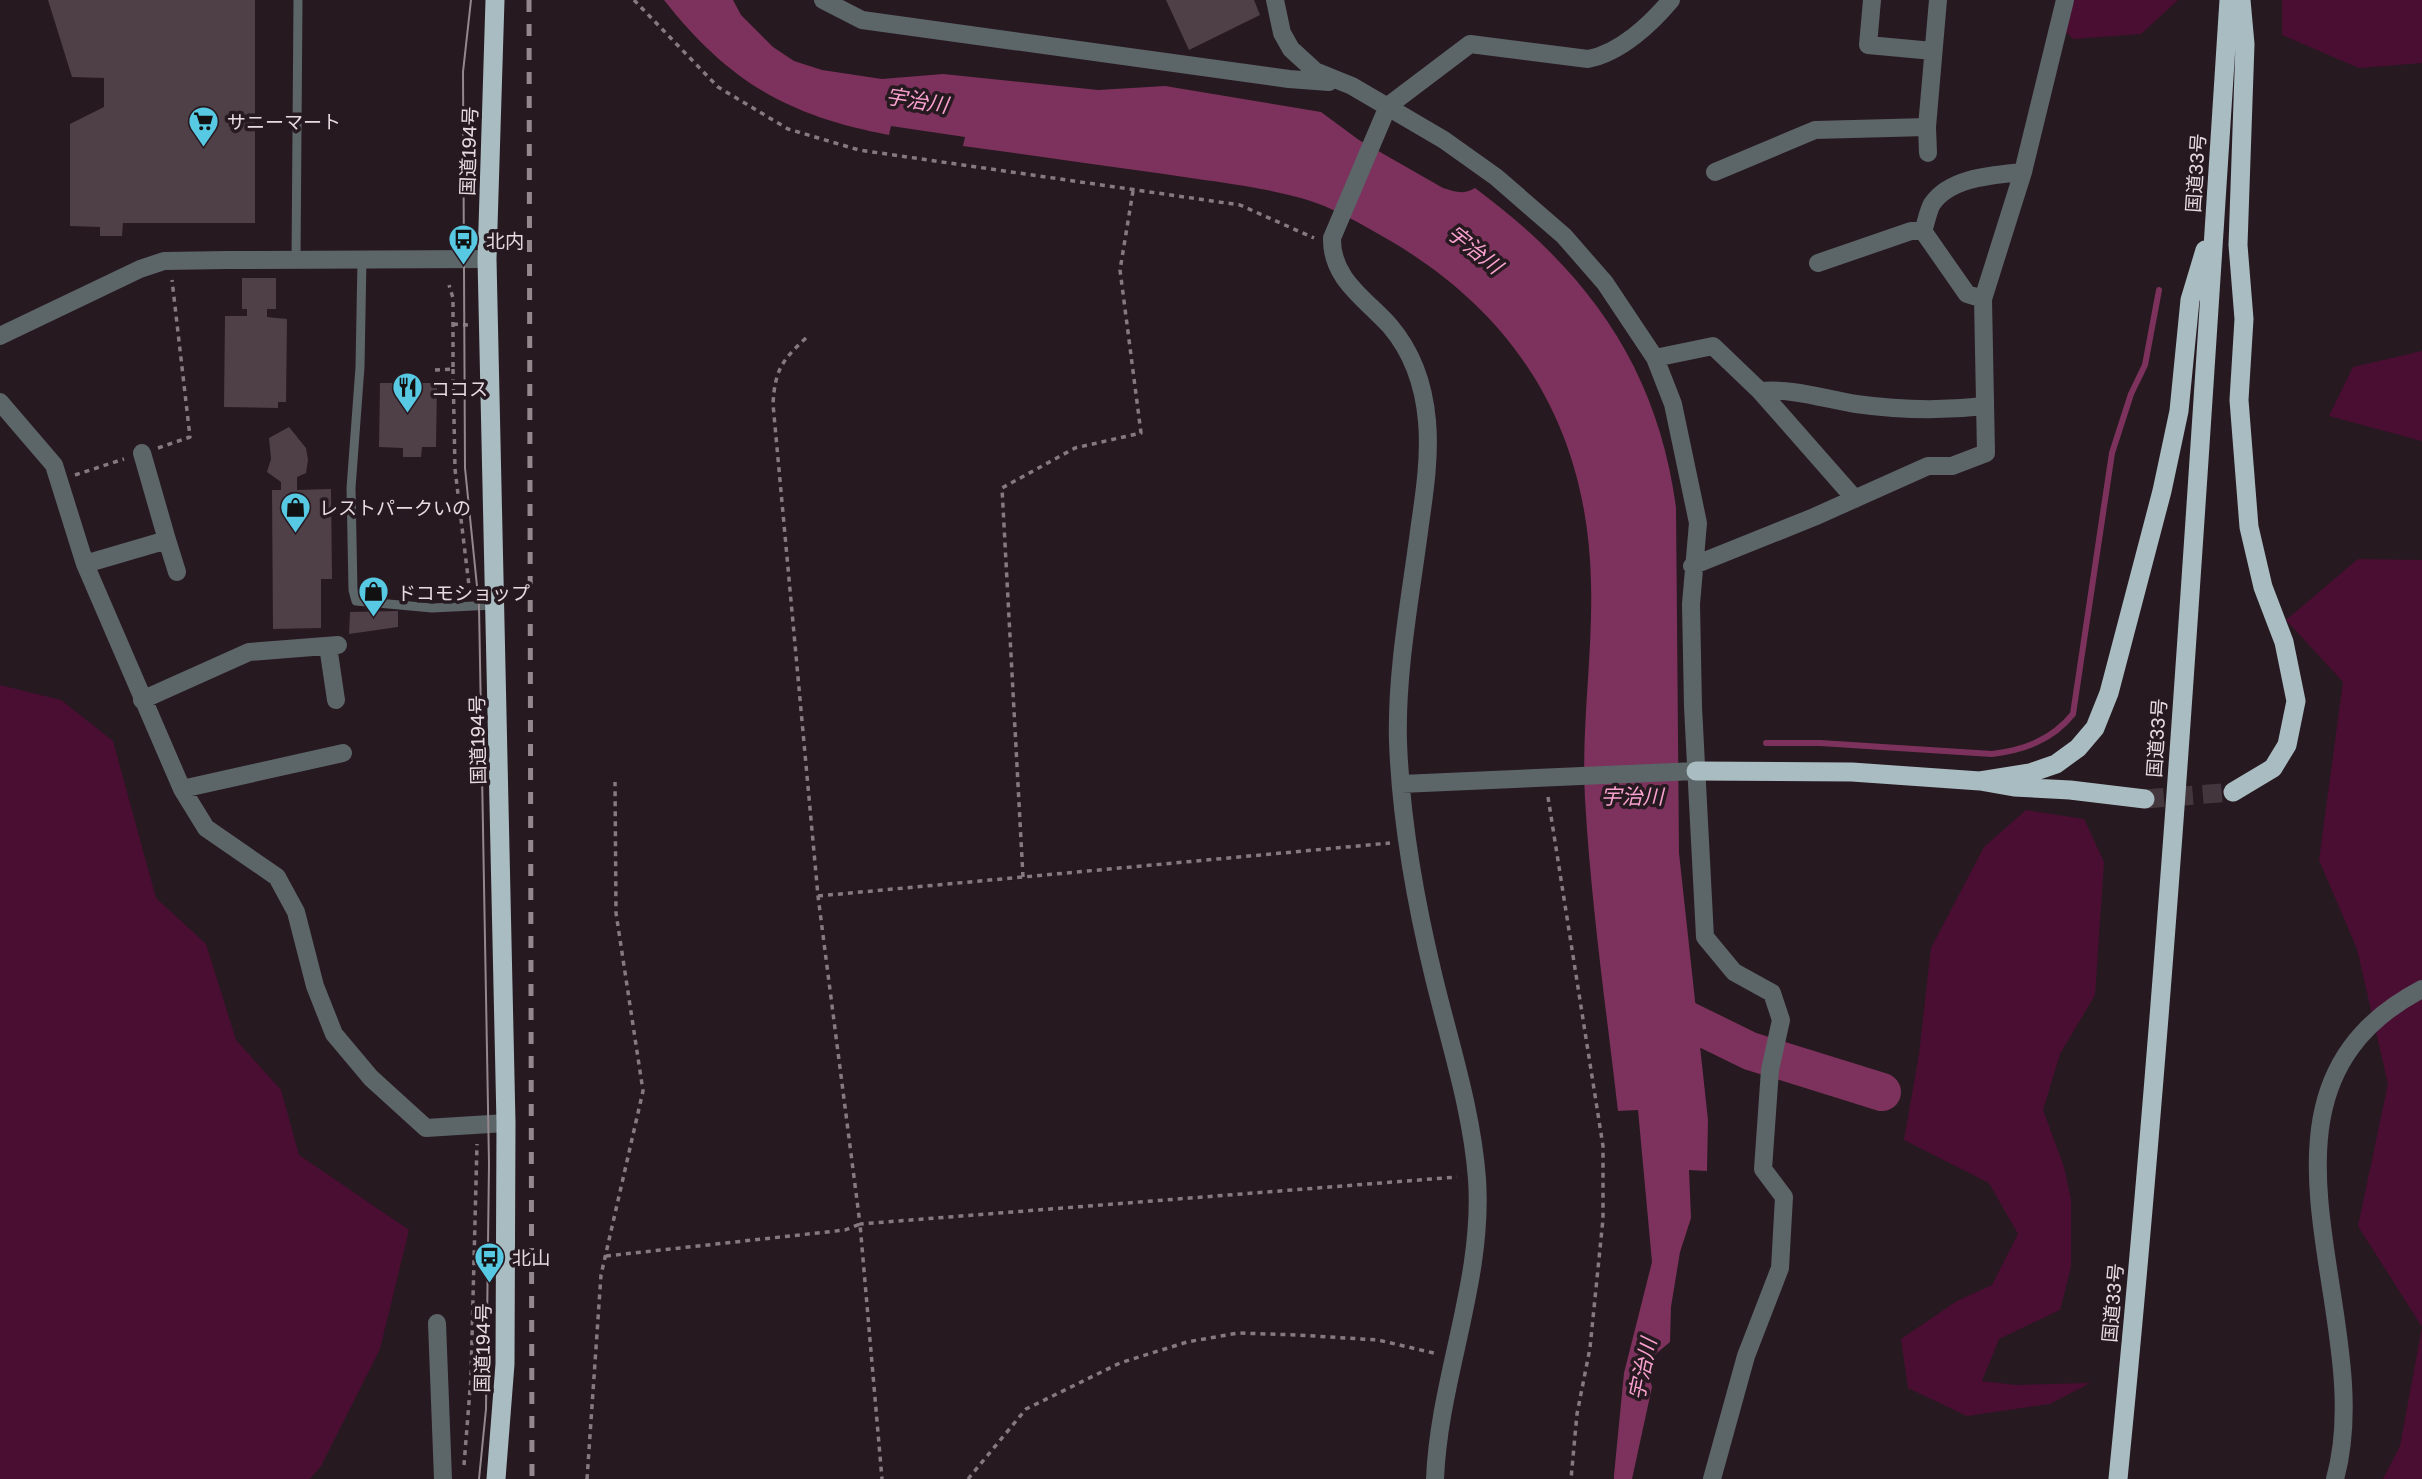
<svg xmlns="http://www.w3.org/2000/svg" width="2422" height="1479" viewBox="0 0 2422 1479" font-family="'Golos Text','Noto Sans JP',sans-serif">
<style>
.green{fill:#4a0e33}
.water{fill:#7c325c}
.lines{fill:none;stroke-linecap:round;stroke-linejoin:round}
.stream{stroke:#7c325c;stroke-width:6}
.river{stroke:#7c325c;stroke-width:38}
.building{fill:#4f3f46}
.trunk-tunnel{stroke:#44363d;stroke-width:19;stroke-dasharray:19 10;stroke-linecap:butt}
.path{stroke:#86797f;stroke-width:3.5;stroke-dasharray:5 5;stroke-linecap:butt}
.service{stroke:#5c6567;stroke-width:9}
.minor{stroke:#5c6567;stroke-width:18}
.tertiary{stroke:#5c6567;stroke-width:18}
.trunk{stroke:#a8bcc1;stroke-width:19}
.tram{stroke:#94888d;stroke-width:2}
.rail{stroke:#94888d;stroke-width:5;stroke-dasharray:12 12;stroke-linecap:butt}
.labels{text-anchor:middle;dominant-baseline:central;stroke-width:7;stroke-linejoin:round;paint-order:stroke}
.poi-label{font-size:19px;fill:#e6dbe0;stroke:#271920;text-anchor:start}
.street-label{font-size:19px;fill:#e6dbe0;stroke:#271920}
.water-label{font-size:21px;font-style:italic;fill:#f9a2cf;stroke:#271920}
</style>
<rect width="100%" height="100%" fill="#271920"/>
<!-- green -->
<path class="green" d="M2072,0H2178L2141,34L2073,39L2065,31Z
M2282,0H2422V63L2359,68L2282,35Z
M2422,351V441L2329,416L2353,367Z
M2358,559L2422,560V1479H2383L2400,1446L2422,1327L2358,1226L2388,1084L2357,949L2319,860L2343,682L2286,620Z
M0,685L61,700L113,741L156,898L206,944L236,1040L281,1090L299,1155L409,1230L380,1349L321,1466L310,1479H0Z
M2026,810L2084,819L2104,862L2095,995L2060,1054L2043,1110L2064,1167L2071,1200V1267L2060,1310L1999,1339L1982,1381L2016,1385L2090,1383L2050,1404L1967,1416L1908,1388L1901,1339L1957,1301L1992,1285L2018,1234L1989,1183L1904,1140L1919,1054L1931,948L1984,847Z"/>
<!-- water -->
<path class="water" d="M664,0H733L741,15L773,47L794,61L822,70L882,79L943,74L1098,90L1165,86L1321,112L1359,140L1443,188C1456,192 1463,195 1475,188C1587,271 1657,366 1676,507L1679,853L1708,1120L1707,1171L1689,1170L1691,1218L1680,1252L1671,1307L1670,1342L1651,1358L1648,1373L1652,1387L1632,1479H1614V1475L1624,1373L1652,1262L1638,1110L1618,1111C1606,1008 1591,903 1585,799C1581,727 1593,655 1591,583C1588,431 1519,316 1389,240C1361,224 1333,207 1301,198C1257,186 1209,181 1164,174C1097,165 1030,155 963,146L965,137L891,126L889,135C787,116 728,81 664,0Z"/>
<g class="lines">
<!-- stream -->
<path class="stream" d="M1766,743H1820L1992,754C2024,750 2052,740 2073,714L2112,453L2131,394L2145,365L2159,290"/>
<!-- river -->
<path class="river" d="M1652,1003L1750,1051L1882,1092"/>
</g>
<!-- building -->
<path class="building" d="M48,0H255V223H123L122,236H100V227L70,226V124L104,107V78L72,77Z
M1166,0H1254L1260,15L1189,50Z
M242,278H276V309H267V317L287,319L286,402H278V408L224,407L225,316H247V309H242Z
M380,383H437L436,447H422L421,457H403V448L379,447Z
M289,427L306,448L308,460L306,473L297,477V490L331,489L332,579H321V628L273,629L272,490H281V482L267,472L271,459L269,438Z
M398,611V627L349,634L350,612Z"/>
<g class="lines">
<!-- trunk-tunnel -->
<path class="trunk-tunnel" d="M2145,799L2233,792"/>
<!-- path -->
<path class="path" d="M634,0L718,87L788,129L859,150L1240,205L1314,238
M453,324L468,325
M806,338C781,361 775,371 773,404L818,896L860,1224L1457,1177
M453,369L455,469L470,594
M435,370L453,369V298L449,285
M158,448L190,437L172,280
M75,475L124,459
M1548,797L1603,1146V1219L1590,1348L1577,1414L1571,1479
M1023,877L1002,488L1075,448L1141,433L1120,270L1133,191
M818,896L1390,843
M606,1256L845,1230L860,1224L882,1479
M464,1465L471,1377L477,1144
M587,1479L601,1275L643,1091L616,913L615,782
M968,1479L1026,1409L1120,1363L1187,1342L1238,1333L1298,1335L1378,1340L1438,1354"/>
<!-- service -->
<path class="service" d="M362,259L360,367L351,488L353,590L356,601L432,608L495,605
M296,260L298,0"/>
<!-- minor -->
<path class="minor" d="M823,0L862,20L1289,79L1329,82
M1275,0L1282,33L1291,49L1315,71L1352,86L1444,140L1496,177L1564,236L1605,283L1655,358L1673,404L1698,523L1691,604L1693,707L1705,937L1734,972L1772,993L1781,1020L1770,1070L1763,1169L1784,1197L1780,1268L1746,1356L1712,1479
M1872,0L1868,45L1933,51
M1927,127L1928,153
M1715,172L1815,130L1927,127L1938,0
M1818,263L1911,231H1923
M1983,299L1967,294L1923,231C1926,223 1928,211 1932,204C1950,177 1994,175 2023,172L2065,0
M0,336L140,269L164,261L227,260
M1655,358L1713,346L1760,391L1855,499
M1760,391C1792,388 1825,399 1856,404C1899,410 1942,411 1985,406
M0,402L54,465L85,564L182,789L206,828L277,877L296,912L315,986L334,1034L371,1078L426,1128L506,1123
M167,540L177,572
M85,564L167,540L142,453
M1692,566L1814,517L1928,466H1952L1986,453L1983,299L2023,172
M328,646L336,700
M142,700L249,652L338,645
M1401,784L1696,771
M182,789L343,753
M437,1323L443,1479
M1435,1479C1439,1378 1484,1281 1477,1179C1472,1111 1450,1044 1434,978C1415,900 1401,822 1398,742C1396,670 1411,595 1420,524C1425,490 1430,455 1427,421C1424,387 1413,353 1390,326C1366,299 1331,279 1332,238L1388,106L1470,44L1588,59C1620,53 1651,24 1671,0"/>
<!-- tertiary -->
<path class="tertiary" d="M227,260L487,259
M2335,1479C2381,1315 2221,1094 2422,989"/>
<!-- trunk -->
<path class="trunk" d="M495,0L487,259L506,1123L505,1364L496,1479
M1696,771L1852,772L1980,781L2014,787L2070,790L2145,799
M1980,781L2030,773L2056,764L2078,748L2095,728L2109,693L2162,491L2179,411L2190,300L2205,250
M2233,792L2273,768L2287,745L2296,701L2284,642L2263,587L2249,527L2239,400L2244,319L2238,245L2245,44L2241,0
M2118,1479C2167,987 2197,493 2229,0"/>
<!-- tram -->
<path class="tram" d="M471,0L463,72L465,468L479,606L489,1163L486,1409L479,1479"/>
<!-- rail -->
<path class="rail" d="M529,0L532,1479"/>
</g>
<!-- icons -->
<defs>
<symbol id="supermarket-pin" viewBox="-11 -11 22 30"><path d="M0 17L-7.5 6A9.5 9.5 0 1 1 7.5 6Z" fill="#57c9e3" stroke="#271920"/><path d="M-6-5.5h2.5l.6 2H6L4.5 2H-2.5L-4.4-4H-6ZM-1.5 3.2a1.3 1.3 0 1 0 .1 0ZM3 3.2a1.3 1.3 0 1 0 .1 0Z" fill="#111"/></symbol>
<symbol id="bus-pin" viewBox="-11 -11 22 30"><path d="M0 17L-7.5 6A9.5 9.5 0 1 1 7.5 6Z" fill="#57c9e3" stroke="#271920"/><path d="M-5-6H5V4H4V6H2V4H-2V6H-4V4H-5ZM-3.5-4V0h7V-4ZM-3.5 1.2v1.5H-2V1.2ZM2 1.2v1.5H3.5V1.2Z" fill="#111"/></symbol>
<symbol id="restaurant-pin" viewBox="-11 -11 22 30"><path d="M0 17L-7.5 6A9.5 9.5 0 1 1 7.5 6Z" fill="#57c9e3" stroke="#271920"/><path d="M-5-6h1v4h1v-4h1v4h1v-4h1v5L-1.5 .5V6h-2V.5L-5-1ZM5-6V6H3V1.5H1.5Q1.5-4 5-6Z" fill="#111"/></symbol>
<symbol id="shop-pin" viewBox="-11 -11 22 30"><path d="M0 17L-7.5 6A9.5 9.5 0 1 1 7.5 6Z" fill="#57c9e3" stroke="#271920"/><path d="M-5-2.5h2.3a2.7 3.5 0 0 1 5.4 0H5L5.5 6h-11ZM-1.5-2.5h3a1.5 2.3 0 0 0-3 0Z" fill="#111"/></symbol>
</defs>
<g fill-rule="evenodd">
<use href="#supermarket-pin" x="186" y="104" width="35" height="47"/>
<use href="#bus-pin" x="446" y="222" width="35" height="47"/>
<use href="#restaurant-pin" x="390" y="370" width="35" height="47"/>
<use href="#shop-pin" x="278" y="490" width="35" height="47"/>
<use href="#shop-pin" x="356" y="574" width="35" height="47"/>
<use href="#bus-pin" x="472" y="1240" width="35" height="47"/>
</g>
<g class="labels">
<!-- poi labels -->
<g class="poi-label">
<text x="227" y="121">サニーマート</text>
<text x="486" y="240">北内</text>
<text x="431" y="388">ココス</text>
<text x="319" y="507">レストパークいの</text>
<text x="397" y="592">ドコモショップ</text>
<text x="512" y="1257">北山</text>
</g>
<!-- street labels -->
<g class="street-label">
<text transform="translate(468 151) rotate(-88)">国道194号</text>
<text transform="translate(2195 173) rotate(-86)">国道33号</text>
<text transform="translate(2156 738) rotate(-86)">国道33号</text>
<text transform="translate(477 740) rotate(-91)">国道194号</text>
<text transform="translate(2112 1303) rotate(-85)">国道33号</text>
<text transform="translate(482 1348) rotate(-89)">国道194号</text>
</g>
<!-- water labels -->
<g class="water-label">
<text transform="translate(917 100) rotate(9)">宇治川</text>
<text transform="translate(1475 249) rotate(39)">宇治川</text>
<text x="1632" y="796">宇治川</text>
<text transform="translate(1642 1369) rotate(-78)">宇治川</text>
</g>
</g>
</svg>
